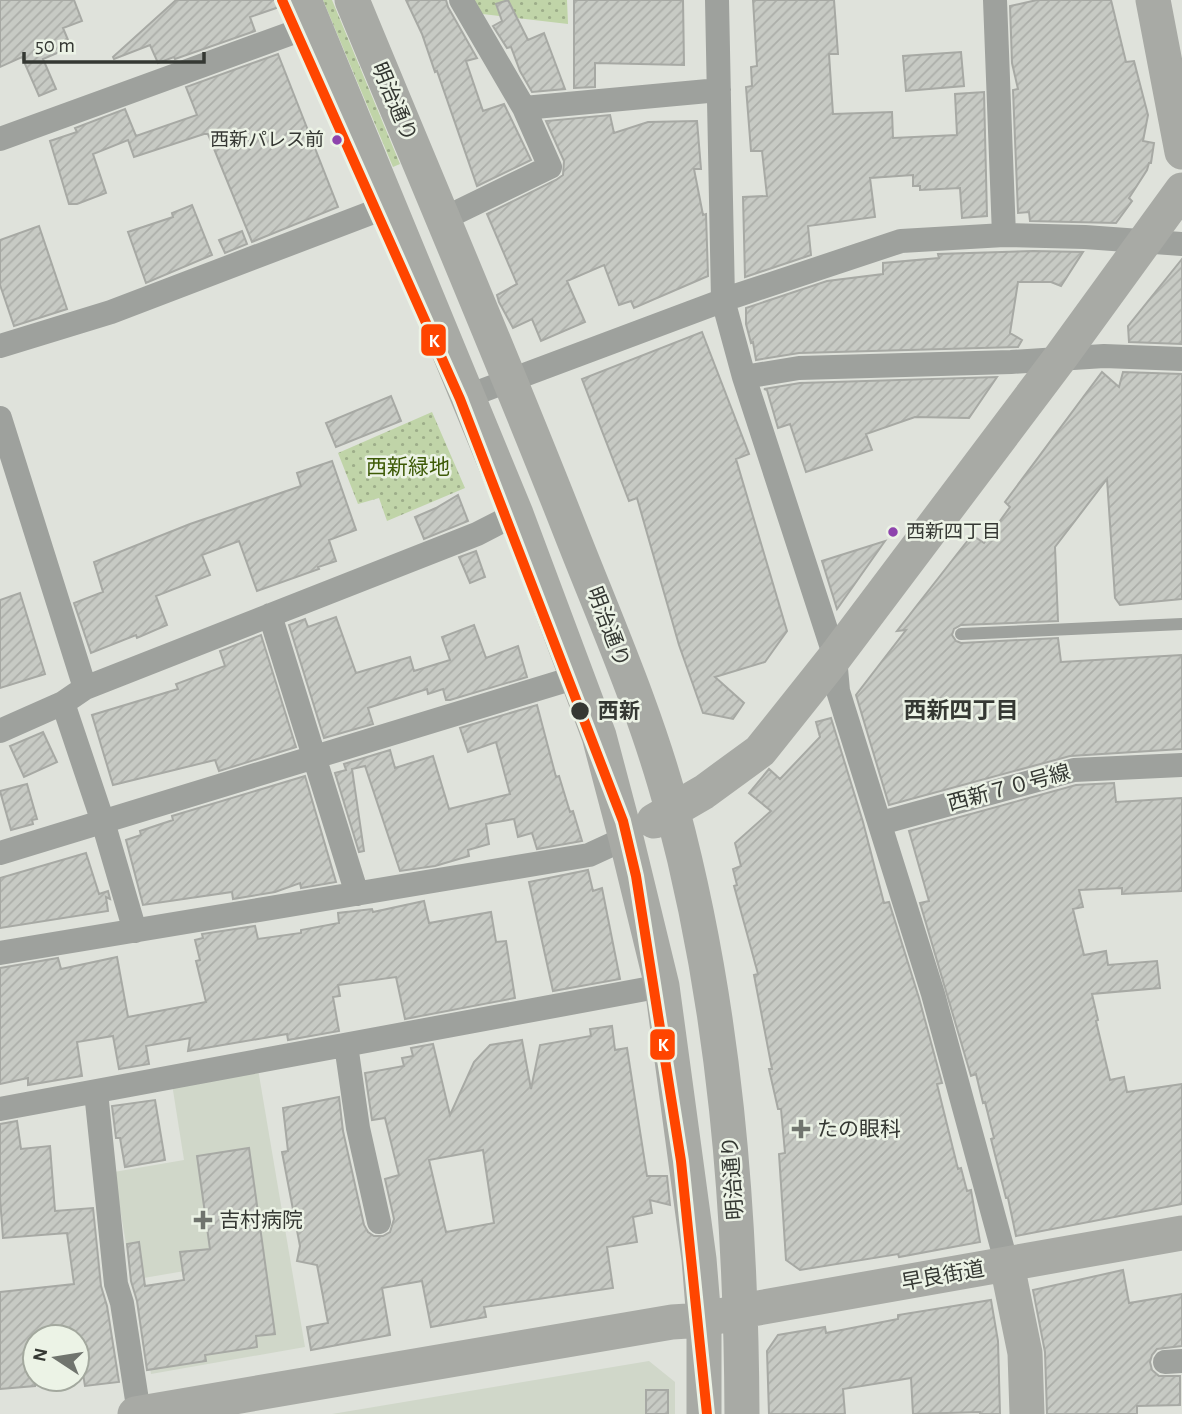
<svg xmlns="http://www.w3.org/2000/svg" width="1182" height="1414" viewBox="0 0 1182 1414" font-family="'Alegreya Sans','Noto Sans JP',sans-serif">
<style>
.built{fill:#d0d7c9}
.grass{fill:url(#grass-dots)}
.building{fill:url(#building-hatch);stroke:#a7a9a4;stroke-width:2;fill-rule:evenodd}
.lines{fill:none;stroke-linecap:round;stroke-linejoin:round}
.lane{stroke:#9ea19d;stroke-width:12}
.street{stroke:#9ea19d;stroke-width:24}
.secondary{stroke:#a8aaa5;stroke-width:35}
.metro-1-casing{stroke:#ecf3e6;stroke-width:16}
.metro-1{stroke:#ff4500;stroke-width:10}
.bus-dot{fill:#8e44ad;stroke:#ecf3e6;stroke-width:2.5}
.stop-dot{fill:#353833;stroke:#ecf3e6;stroke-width:2.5}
.poi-dot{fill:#70746e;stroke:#ecf3e6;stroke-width:2.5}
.labels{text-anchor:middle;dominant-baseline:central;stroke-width:5;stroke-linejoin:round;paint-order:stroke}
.bus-label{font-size:19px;fill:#353833;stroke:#ecf3e6;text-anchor:end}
.street-label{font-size:21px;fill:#353833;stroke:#ecf3e6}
.park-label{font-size:21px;fill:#3d5a06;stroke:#ecf3e6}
.stop-label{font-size:21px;font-weight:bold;fill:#353833;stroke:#ecf3e6;text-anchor:start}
.poi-label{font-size:21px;fill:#353833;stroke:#ecf3e6;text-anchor:start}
.neighbourhood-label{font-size:23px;font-weight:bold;fill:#353833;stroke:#ecf3e6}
.line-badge{stroke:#ecf3e6;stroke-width:2.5}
.badge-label{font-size:19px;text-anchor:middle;font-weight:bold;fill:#fff}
</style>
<defs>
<pattern id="grass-dots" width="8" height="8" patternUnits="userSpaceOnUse" patternTransform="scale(1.75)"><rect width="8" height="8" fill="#c0d4a8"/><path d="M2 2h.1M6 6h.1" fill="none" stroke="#9dad89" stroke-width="1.8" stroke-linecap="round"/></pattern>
<pattern id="building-hatch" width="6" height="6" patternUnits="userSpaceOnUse" patternTransform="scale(1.75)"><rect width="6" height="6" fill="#c7cac4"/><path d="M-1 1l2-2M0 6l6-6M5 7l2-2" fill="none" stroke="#acaea9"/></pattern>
</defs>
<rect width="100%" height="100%" fill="#dfe2db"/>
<!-- built -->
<path class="built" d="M258,1069L305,1347L151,1374L142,1316L202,1268L132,1280L114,1172L184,1160L172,1084Z
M649,1361L675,1382V1414H332Z"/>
<!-- grass -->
<path class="grass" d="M323,0H332L400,164L393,167Z
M466,0H567L568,24L474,13Z
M432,412L465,488L387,521L379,498L358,504L338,453Z"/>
<!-- building -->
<path class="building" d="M0,0H74L82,21L63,28L71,47L43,59L56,89L39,96L22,57L0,67Z
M176,0H284L285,5L250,17L255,31L175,59L174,57L158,63L150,45L114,59L113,57Z
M406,0H446L448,7L477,58L466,61L483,111L504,104L531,160L477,186L437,71L435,72L422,34Z
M508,0L528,40L544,33L565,89L532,92L520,71L511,47L507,48L493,26L502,21L496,4Z
M574,0H683L684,65L595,63V87L574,88Z
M753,0H834L838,54H829L833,114L892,112L893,138L957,135L955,94L984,92L987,216L962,218L960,188L920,190V186H913V175L870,178L875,217L808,226L811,255L745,277L743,197L767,196L762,151H751L746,87L752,86L751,67L757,66Z
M1037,0H1111L1126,62L1134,61L1148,115L1143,141L1154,143L1151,163H1149L1147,170L1129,198L1132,201L1116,223L1030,221L1029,212L1018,213L1013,90L1018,89L1012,63L1010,6Z
M961,52L964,86L906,91L903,56Z
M278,54L338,207L252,242L208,134H204L134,157L128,140L93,154L106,193L77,204H69L50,141L77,132L75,128L125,109L136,136L197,115L186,87Z
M610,115L614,133L648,122L697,121L701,169H694L703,215L706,214L708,276L634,308L631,301L619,305L604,265L567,281L585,322L541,341L532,319L513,328L499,302L497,295L517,284L487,214L556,180L563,175L564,161L546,121Z
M192,205L212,255L146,283L128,232L173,217L172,213Z
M39,226L67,309L14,326L0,285V240Z
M242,231L247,244L225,253L219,240Z
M1033,251L1083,252L1061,286L1051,282H1018L1010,333L1022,340L1018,347L799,353L756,360L753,342L751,343L746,324V308L827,281L883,274V263L939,258L938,254Z
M1182,259V344L1129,342L1128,326Z
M702,332L749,454L736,459L787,631L765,662L715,677L744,703L733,719L703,713L679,645L637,498L629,501L582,379Z
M1102,372L1119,387L1123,372L1182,374V599L1120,605L1115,598L1107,479L1055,547L1058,621L961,625L954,629L952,635L956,641L961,643L1058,638L1061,662L1182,655V749L1070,756L889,805L856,695L906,630L897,631L972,535L984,543L1010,507L1005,502Z
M997,377L969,418L915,417L866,434L872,450L806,472L790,424L778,428L767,390L764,389L800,383Z
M391,396L401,421L336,447L326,423Z
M332,461L356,530L329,540L336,561L318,567L319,569L257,591L239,541L202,555L210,575L156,596L167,625L137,638L136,635L91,653L74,603L103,592L94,562L190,524L301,486L297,473Z
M458,495L468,521L424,539L415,517L436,508Z
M885,541L837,609L822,561Z
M476,551L485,577L470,583L459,557Z
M20,593L45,674L0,688V600Z
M336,617L356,673L410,657L414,671L450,660L442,637L474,625L486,658L518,646L527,677L450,700H446L443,689L428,694L427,689L368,708L373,724L324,738L289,625L305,619L308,627Z
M261,635L296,747L219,771L215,760L113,785L92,715L178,689L176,684L225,666L220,651Z
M537,705L556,777L559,776L570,812L573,811L582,841L537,849L532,833L518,837L514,819L486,824L489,844L468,850L469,856L435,866L400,871L365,766L352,769L364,851L359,852L335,773L346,770L344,764L390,750L395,768L433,756L449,809L510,794L496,742L468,752L460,728Z
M831,718L863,822L884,903L889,902L919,998L942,1083L937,1084L958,1169L961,1168L967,1191L971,1190L980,1242L899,1257L898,1254L800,1270L786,1260L779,1154L785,1153L781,1109H778L769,1069H772L754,975L758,974L734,886L737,885L733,869L741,866L735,843L771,811L749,793L769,769L780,779L820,737L816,722Z
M43,732L57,762L24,777L10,746Z
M305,776L336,882L301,888L300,883L275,892L233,899L232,892L143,905L126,840L141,835L140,831L173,820L172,816Z
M1114,783L1116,802L1182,798V891L1122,894V888L1079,890L1083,907L1073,909L1084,955L1106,951L1108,965L1157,961L1160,988L1092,994L1098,1020L1096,1021L1110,1080L1124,1077L1127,1092L1182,1084V1204L1016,1236L1008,1198H1006L991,1139L994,1138L985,1102L983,1103L976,1074L971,1076L920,903L929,901L909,831L1076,785Z
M27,784L37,819L32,820L33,824L11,830L0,791Z
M86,853L99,894L108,891L110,899L106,897L108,911L0,928V878Z
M588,870L593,891L602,888L620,979L553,991L529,882Z
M424,901L429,923L491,912L496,942L506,941L515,998L405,1019L396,977L338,985L340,996L333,997L339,1031L288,1040L287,1034L188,1051L190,1038L146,1046L149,1064L119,1069L113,1036L77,1042L82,1076L28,1085V1078L0,1084V968L58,958L61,969L117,957L128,1017L206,1002L196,961L200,960L195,940L203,938L202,934L255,926L258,939L301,933V930L339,923L338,913L372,909L373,912Z
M612,1026L615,1050L627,1048L647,1176H667L670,1205L650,1200L652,1213L633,1217L637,1242L607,1247L613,1288L484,1307L486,1317L431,1327L422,1281L382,1288L390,1335L311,1350L307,1327L328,1323L317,1265L297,1261L300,1246L282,1152L288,1151L283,1108L339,1097L343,1131L364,1225L368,1232L374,1236H383L390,1232L394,1219L385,1179L399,1175L385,1118L372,1120L365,1073L404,1066L402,1058L413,1056L411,1048L433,1044L450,1115L474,1062L490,1045L522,1040L531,1089L540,1045L591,1036L590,1029ZM483,1150L494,1223L446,1232L429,1160Z
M155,1100L165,1160L125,1167L120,1138H116L112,1106Z
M17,1121L21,1149L50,1146L55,1211L93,1208L101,1286L107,1306L119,1382L85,1386L77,1337H35V1386L0,1389V1292L74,1284L67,1233L3,1238L0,1198V1124Z
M249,1148L275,1334L256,1336L257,1347L205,1355L206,1361L147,1370L137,1301L131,1281L127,1244L139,1242L145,1286L184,1280L180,1252L210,1249L197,1156Z
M1123,1270L1129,1303L1182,1294V1346L1157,1349L1152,1355L1150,1362L1152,1370L1159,1376H1180V1405L1137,1406V1414H1047L1045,1352L1033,1290Z
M991,1300L998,1341L1000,1414H980V1412L913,1414L911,1378L843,1389L845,1414H769L767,1351L778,1335L825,1327L826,1333L898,1319V1315Z
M646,1390H668V1414H646Z"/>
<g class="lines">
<!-- lane -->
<path class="lane" d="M961,634L1182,624"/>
<!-- street -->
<path class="street" d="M461,0L524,108L719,90
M717,0L723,300L744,377L835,657L838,691L933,994L1007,1265
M995,0L1004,235
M0,139L314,25
M443,219L550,167L524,108
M0,346L111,312L389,206
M744,377L799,368L1011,362L1104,356L1182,359
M468,396L735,296L901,241L1004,235L1085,237L1182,244
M0,418L85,688
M270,615L357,894
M63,703L103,822L135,931
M0,731L63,703L85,688L477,534L516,514
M881,823L1074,770L1182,765
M0,853L577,677
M0,953L589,855L626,838
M346,1045L358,1128L379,1222
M96,1092L116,1284L122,1303L139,1413
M0,1109L662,986
M1165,1362L1182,1361"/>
<!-- secondary -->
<path class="secondary" d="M304,0L516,514L599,736L626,838L662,986L699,1259L704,1320V1414
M352,0C425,177 500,352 570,530C606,622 647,714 672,809C725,1007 741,1210 742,1414
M1153,0L1182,152
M654,821L704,792L760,751L835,657L1060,358L1182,190
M1007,1265L1025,1353L1027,1414
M135,1414L672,1322L704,1320L741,1311L1182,1233"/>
<defs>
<path id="metro-1" d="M282,0L460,399L623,821L636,876L681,1161L707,1414"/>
</defs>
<!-- metro-1 casing -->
<use href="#metro-1" class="metro-1-casing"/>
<!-- metro-1 -->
<use href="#metro-1" class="metro-1"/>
</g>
<!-- markers -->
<g class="bus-dot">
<circle cx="337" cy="140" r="6"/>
<circle cx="893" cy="532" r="6"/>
</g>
<circle class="stop-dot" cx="580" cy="711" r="10"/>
<g class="poi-dot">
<path d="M797.5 1118.5h7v7h7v7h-7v7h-7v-7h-7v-7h7z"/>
<path d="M199.5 1209.5h7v7h7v7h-7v7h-7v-7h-7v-7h7z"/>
</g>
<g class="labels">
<!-- bus labels -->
<g class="bus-label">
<text x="324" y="140">西新パレス前</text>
<text x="906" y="532" text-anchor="start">西新四丁目</text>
</g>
<!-- street labels -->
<g class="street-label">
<text transform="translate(394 102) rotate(67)">明治通り</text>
<text transform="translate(608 627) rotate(69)">明治通り</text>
<text transform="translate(1009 788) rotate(-15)">西新７０号線</text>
<text transform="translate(733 1178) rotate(-94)">明治通り</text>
<text transform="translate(943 1276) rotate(-10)">早良街道</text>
</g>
<!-- park labels -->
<g class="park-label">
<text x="408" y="467">西新緑地</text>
</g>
<!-- stop labels -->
<g class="stop-label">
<text x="598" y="711">西新</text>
</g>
<!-- poi labels -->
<g class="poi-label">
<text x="817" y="1129">たの眼科</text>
<text x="219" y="1220">吉村病院</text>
</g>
<!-- neighbourhood labels -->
<g class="neighbourhood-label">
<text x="961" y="711">西新四丁目</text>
</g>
</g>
<g class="line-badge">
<rect x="420" y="323" width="27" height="34" rx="7" fill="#ff4500"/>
<rect x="649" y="1028" width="27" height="33" rx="7" fill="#ff4500"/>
</g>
<g class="badge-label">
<text x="434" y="347">K</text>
<text x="663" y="1051">K</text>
</g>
<!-- north arrow -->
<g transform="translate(56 1358) rotate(282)"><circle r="33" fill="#ecf3e6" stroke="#a3a89e" stroke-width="2"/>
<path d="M0-5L12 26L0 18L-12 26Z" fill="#70746e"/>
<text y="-10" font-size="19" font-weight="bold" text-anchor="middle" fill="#353833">N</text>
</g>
<!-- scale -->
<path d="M24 52v10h180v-10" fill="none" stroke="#353833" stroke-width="3.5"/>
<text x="35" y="52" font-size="21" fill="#353833" stroke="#ecf3e6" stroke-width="5" paint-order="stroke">50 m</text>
</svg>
